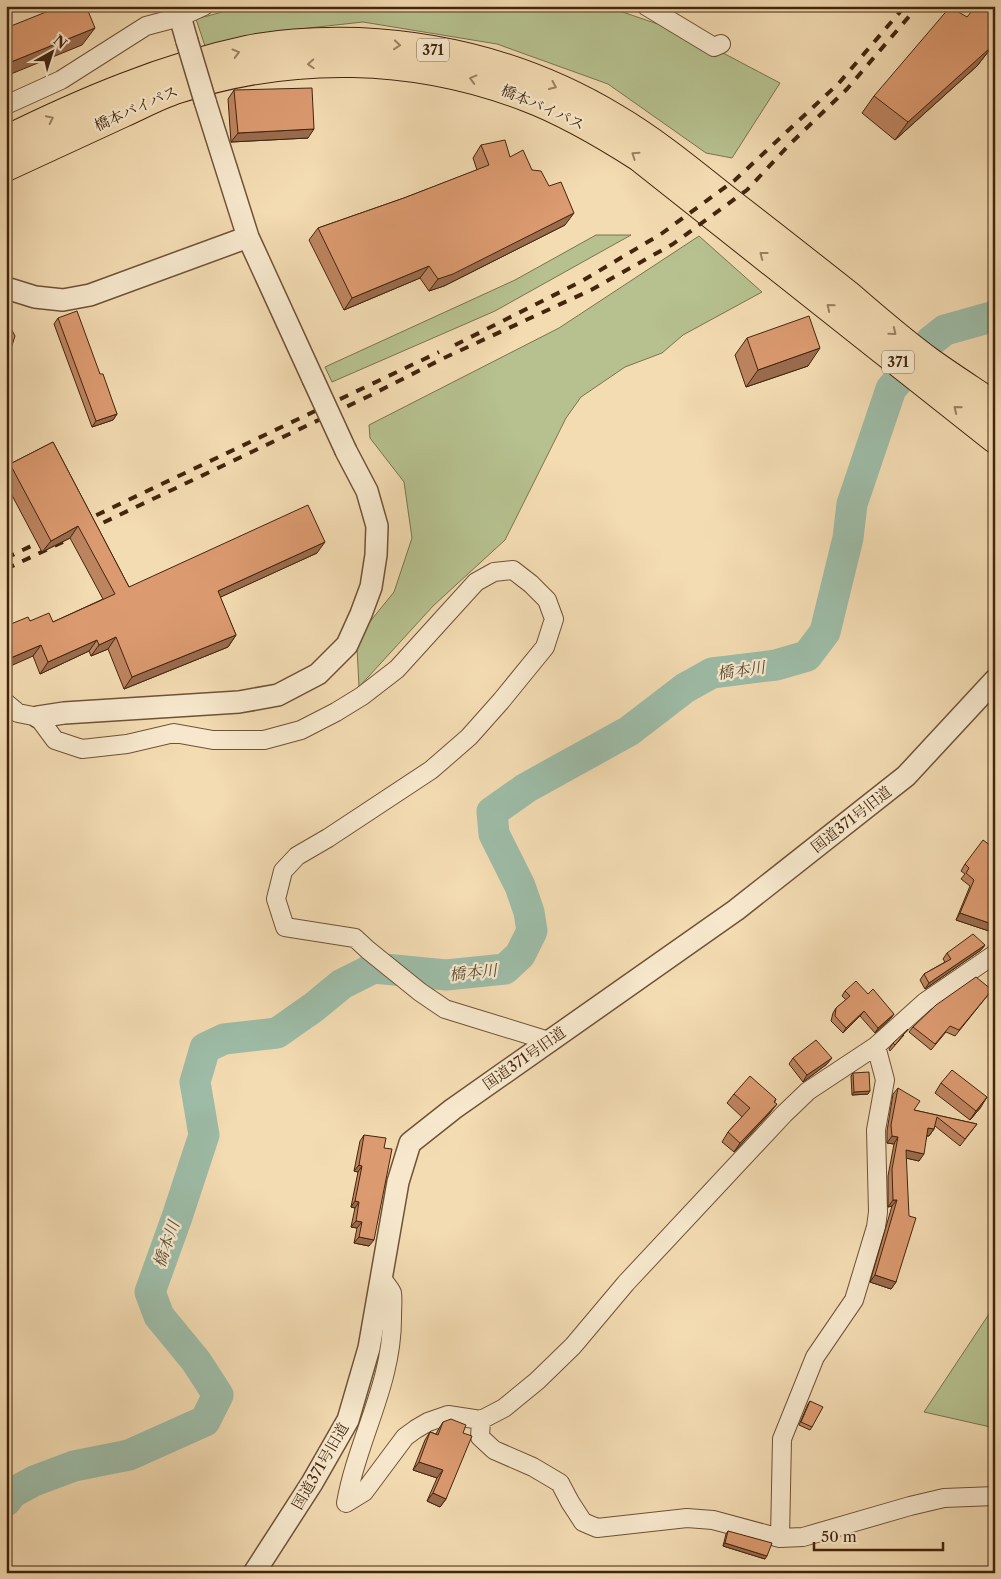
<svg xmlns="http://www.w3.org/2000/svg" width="1001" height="1579" viewBox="0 0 1001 1579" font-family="'Libre Caslon Text','Noto Serif JP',serif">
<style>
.green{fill:#b6c18f;stroke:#7c734e}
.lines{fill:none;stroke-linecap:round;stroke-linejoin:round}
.river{stroke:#9dbca7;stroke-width:31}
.minor-casing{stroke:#6f5236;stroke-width:20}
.tertiary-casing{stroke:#6f5236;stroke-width:24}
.trunk-casing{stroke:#43250d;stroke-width:30}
.minor{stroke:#f7e8cd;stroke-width:18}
.tertiary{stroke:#f7e8cd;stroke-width:21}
.trunk{stroke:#f3dbb2;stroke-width:28}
.rail{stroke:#43250d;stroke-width:4;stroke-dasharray:9 9;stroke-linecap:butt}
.tertiary-bridge-casing{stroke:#6f5236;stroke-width:24;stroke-linecap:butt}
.tertiary-bridge{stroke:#f7e8cd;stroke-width:21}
.wall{fill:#bd8460;stroke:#43250d}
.shaded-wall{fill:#9a6c4e;stroke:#43250d}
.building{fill:#dc9a70;stroke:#43250d}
.oneway{stroke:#9b8060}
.labels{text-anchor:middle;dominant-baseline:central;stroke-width:4.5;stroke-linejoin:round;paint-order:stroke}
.shield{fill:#f7e8cd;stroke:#796047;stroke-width:1}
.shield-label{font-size:14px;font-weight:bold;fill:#43250d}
.street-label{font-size:15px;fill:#43250d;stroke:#f7e8cd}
.water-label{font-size:16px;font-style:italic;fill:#5a4b34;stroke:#f7e8cd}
</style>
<rect width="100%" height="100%" fill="#f3dbb2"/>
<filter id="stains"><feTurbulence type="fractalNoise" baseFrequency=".004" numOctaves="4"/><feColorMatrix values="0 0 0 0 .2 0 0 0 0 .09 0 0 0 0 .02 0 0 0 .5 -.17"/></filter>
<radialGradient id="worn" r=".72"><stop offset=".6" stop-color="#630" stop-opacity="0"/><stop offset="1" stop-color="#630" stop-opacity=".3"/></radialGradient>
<!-- green -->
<path class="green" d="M245,6H605L687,34L780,83L732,158L706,153L608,84L497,44L363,22L272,32L206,49L196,19Z
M596,235H631L495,311L332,382L325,367L515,280Z
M699,236L762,292L683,335L662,353L625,367L581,397L566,418L505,540L433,606L359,687L357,648L368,624L394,592L412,538L404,482L370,438L369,425L559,328Z
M995,1305V1428L924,1412Z"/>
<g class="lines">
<!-- river -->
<path class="river" d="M6,1501L12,1493L34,1481L74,1466L129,1455L205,1421L218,1395L196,1361L159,1316L150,1292L177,1217L204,1135L195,1082L205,1048L224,1039L277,1033L314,1007L342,984L374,968L446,975L505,969L520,955L532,931L529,912L520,886L494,834L492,812L526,788L629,731L685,688L712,673L776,665L807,656L825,632L848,538L852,504L891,389L931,341L945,330L995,316"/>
<defs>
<path id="minor" d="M646,6L714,47L721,44
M6,105L61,80L146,26L180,17L204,6
M6,703L18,713L38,717L55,740L82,749L127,744L174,733L213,740H264L301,730L336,712L362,696L397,669L476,582L494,572L513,570L531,584L547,600L554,619L545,647L501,701L469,737L431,770L328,838L297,856L283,871L276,899L285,927L355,938L368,950L420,992L445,1009L549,1041
M381,1277C384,1282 390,1288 392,1293C393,1300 392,1309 392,1316C393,1383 357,1440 346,1503L364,1492L405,1437L416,1429L428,1422L448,1415L481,1420L504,1408L537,1381L573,1346L626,1283L784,1114L808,1091L876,1046L925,1002L995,954
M481,1420L480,1437L494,1450L533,1467L560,1483L570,1502L583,1522L597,1528L687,1518L713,1520L780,1538L803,1537L910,1506L944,1498L995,1496
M780,1538L782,1439L815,1357L854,1300L876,1227L878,1212L876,1130L885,1080L876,1046"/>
<path id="tertiary" d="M177,6L187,41
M205,101L248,237L313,379
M6,288L35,297L63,300L90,295L248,237
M38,717L64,713L239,702L278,695L318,674L347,645L361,614L371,587L376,555L377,526L367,491L346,451
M254,1573L312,1483L348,1420L369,1348L398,1182L410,1143L453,1109L736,910L906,776L995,680"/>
<path id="trunk" d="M6,140C83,102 163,68 247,50C284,42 322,41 359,42C449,46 537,71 615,118C656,142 694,174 732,204C771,234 809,264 847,294C874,317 901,341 930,362C951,377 973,391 995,406
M6,167C45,149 84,131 123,113C141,105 159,95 178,89C292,52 414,54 526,97C566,112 603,134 639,157L995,439"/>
</defs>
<!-- minor casing -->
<use href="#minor" class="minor-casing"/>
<!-- tertiary casing -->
<use href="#tertiary" class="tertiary-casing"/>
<!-- trunk casing -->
<use href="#trunk" class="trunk-casing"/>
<!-- minor -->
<use href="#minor" class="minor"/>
<!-- tertiary -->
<use href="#tertiary" class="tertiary"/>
<!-- trunk -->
<use href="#trunk" class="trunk"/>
<!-- rail -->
<path class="rail" d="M455,345L582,281L661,234L735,180L839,83L905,6
M80,523L439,352
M6,558L50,537
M6,569L369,396L444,358L591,290L673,244L747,190L789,145L847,89L918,6"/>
<defs>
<path id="tertiary-bridge" d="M187,41L205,101
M313,379L346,451"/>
</defs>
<!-- tertiary-bridge casing -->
<use href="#tertiary-bridge" class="tertiary-bridge-casing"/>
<!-- tertiary-bridge -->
<use href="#tertiary-bridge" class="tertiary-bridge"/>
</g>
<!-- wall -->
<path class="wall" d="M995,6V43L977,66L895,140L862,113L874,96L967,17Z
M234,90L308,138L231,142L228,99Z
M481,145L510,157L532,170L565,225L444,286L429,291L420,278L344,310L309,240L318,228L404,198L477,170L473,158Z
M58,318L100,374L117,414L113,420L92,427L54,324Z
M747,338L808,366L746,387L735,355Z
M53,442L129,587L317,553L220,597L236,635L228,647L124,689L108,649L91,656L89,651L40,674L33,656L30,621L53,622L103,599L70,538L42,552L6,484V470L10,464Z
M991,852L995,853V933L956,920L970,886L961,879L965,874L961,871L965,864Z
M985,945L981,950L925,989L920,980L924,974L945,962L943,959L947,953Z
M995,972V979L992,977Z
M992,990L955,1036L946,1032L931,1050L909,1032L913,1027Z
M845,991L868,994L894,1014L890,1019L875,1033L860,1016L843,1033L831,1021L833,1013L836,1008L846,1000L842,996Z
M904,1035L890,1051L889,1049L893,1043Z
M793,1058L827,1064L803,1082L789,1064Z
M853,1073L868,1094L852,1095L851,1076Z
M941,1083L981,1107L970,1120L935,1093Z
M898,1088L914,1110L977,1124L960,1146L935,1126L934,1129L929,1136H927L919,1161L906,1158L896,1282L891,1289L870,1282L892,1206L888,1207V1176L894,1144L887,1143V1131L893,1094Z
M734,1094L776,1099L770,1113L734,1152L722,1142L728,1132L742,1117L727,1103Z
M364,1135L369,1246L354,1243L357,1228L351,1227L355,1208L351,1207L358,1172L354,1171L360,1141Z
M810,1401L812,1427L810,1430L799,1425L808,1404Z
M443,1422L463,1433L446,1499L440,1507L427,1501L437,1478L413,1470L425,1440L430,1432L436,1434L438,1430Z
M728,1531L765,1559L723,1546L726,1534Z"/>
<!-- shaded-wall -->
<path class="shaded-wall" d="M95,28L82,45L6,76V64Z
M995,42V43L977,66L895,140L908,122Z
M314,129L308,138L231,142L238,133Z
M574,213L565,225L444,286L429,291L438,279Z
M429,266L420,278L344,310L352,298Z
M820,348L808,366L746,387L758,370Z
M117,414L113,420L92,427L96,421Z
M78,526L70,538L42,552L51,541Z
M325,542L317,553L210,602L218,591Z
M236,635L228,647L124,689L132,677Z
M116,637L108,649L91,656L99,645Z
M97,640L89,651L40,674L48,662Z
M41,645L33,656L6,668V660Z
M960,913L995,925V933L956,920Z
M985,945L981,950L925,989L929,983Z
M864,1011L860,1016L843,1033L846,1028Z
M894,1014L890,1019L875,1033L878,1028Z
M832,1058L827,1064L803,1082L807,1075Z
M870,1091L868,1094L852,1095L854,1092Z
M987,1097L981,1107L970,1120L976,1111Z
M777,1104L770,1113L734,1152L740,1143Z
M928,1128L934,1129L929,1136L924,1135Z
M892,1136L898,1137L894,1144L887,1143Z
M906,1150L924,1154L919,1161L901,1157Z
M359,1165L362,1166L358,1172L354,1171Z
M893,1200H897L892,1206L888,1207Z
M355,1201L359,1202L355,1208L351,1207Z
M356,1221L362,1222L357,1228L351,1227Z
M359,1237L374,1240L369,1246L354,1243Z
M875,1275L896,1282L891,1289L870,1282Z
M419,1462L443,1470L437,1478L413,1470Z
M433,1493L446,1499L440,1507L427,1501Z
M725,1543L767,1556L765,1559L723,1546Z"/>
<!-- building -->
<path class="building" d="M61,6H86L95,28L6,64V28Z
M976,6H995V42L990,48L908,122L874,96L950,7L967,17Z
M312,88L314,129L238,133L234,90Z
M505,140L510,157L523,150L532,170L541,171L549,186L561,182L574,213L453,274L438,279L429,266L352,298L318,228L404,198L489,165L481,145Z
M77,311L100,374H103L117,414L96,421L58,318Z
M809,316L820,348L758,370L747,338Z
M6,319L15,336L8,358L6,359Z
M53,442L129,587L308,505L325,542L218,591L236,635L132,677L116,637L99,645L97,640L48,662L41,645L6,660V626L28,617L30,621L49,613L53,622L115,594L78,526L51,541L10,464Z
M983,840L994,848L991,852L995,853V925L960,913L974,880L966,873L969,868L965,864Z
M973,934L985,945L929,983L924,974L951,959L947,953Z
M976,977L992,990L959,1030L950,1026L935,1044L913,1027L936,1005Z
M856,981L868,994L873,989L894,1014L878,1028L864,1011L846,1028L835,1016L836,1008L850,996L845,991Z
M908,1029L895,1045L893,1043Z
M816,1040L832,1058L807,1075L793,1058Z
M952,1070L987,1097L976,1111L941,1083Z
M869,1072L870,1091L854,1092L853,1073Z
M750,1076L776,1099L774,1102L777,1104L740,1143L728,1132L750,1108L734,1094Z
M898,1088L920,1101L914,1110L977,1124L965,1139L937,1117L934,1129L928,1128L924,1154L906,1150L909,1216L916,1218L896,1282L875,1275L897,1200H893L892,1169L898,1137L892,1136L891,1125Z
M364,1135L386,1138L384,1148L392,1149L374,1240L359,1237L362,1222L356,1221L359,1202L355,1201L362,1166L359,1165Z
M810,1401L823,1407L812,1427L801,1422Z
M451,1419L466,1425L463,1433L472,1436L446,1499L433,1493L443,1470L419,1462L430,1432L438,1435L443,1422Z
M728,1531L772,1543L767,1556L725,1543Z"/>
<!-- one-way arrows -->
<defs><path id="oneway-chevron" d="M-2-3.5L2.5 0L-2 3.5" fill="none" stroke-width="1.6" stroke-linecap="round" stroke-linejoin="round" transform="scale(1.25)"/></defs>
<g class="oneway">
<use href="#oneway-chevron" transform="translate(397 45) rotate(5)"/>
<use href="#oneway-chevron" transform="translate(236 53) rotate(-15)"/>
<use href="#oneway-chevron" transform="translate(311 64) rotate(177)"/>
<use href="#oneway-chevron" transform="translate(473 79) rotate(-165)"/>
<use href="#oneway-chevron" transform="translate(553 86) rotate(24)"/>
<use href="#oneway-chevron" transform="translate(50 119) rotate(-26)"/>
<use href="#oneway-chevron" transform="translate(635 155) rotate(-146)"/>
<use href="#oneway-chevron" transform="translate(763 255) rotate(-142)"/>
<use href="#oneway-chevron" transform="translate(830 307) rotate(-141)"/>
<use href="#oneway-chevron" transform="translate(893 332) rotate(39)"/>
<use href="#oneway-chevron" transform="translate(957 409) rotate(-141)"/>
</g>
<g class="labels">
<!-- shield labels -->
<g class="shield">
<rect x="417" y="38.5" width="32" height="23" rx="4"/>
<rect x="882" y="350.5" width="32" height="23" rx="4"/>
</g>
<g class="shield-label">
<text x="433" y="50">371</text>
<text x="898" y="362">371</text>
</g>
<!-- street labels -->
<g class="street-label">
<text transform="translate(543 107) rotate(24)">橋本バイパス</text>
<text transform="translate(136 108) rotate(-24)">橋本バイパス</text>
<text transform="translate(851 819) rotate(-38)">国道371号旧道</text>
<text transform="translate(524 1058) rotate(-35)">国道371号旧道</text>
<text transform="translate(320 1466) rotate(-60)">国道371号旧道</text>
</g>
<!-- water labels -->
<g class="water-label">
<text transform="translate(741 670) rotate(-8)">橋本川</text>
<text transform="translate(473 972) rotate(-6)">橋本川</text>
<text transform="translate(166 1244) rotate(-71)">橋本川</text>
</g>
</g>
<!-- margin -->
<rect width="1001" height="1579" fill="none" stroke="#f3dbb2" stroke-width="25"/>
<rect x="8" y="8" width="986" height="1564" fill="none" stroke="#43250d" stroke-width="2.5"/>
<rect x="12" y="12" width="976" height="1554" fill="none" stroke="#43250d"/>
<!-- north arrow -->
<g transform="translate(52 52) rotate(39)" stroke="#f7e8cd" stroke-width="4" paint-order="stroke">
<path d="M0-4L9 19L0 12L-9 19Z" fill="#43250d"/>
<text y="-8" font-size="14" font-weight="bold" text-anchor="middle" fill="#43250d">N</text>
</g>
<!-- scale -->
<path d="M814 1542v8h129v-8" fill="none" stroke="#43250d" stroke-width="2.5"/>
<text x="821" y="1542" font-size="15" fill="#43250d" stroke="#f7e8cd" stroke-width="4" paint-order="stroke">50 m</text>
<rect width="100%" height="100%" filter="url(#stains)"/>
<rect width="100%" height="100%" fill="url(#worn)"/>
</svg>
